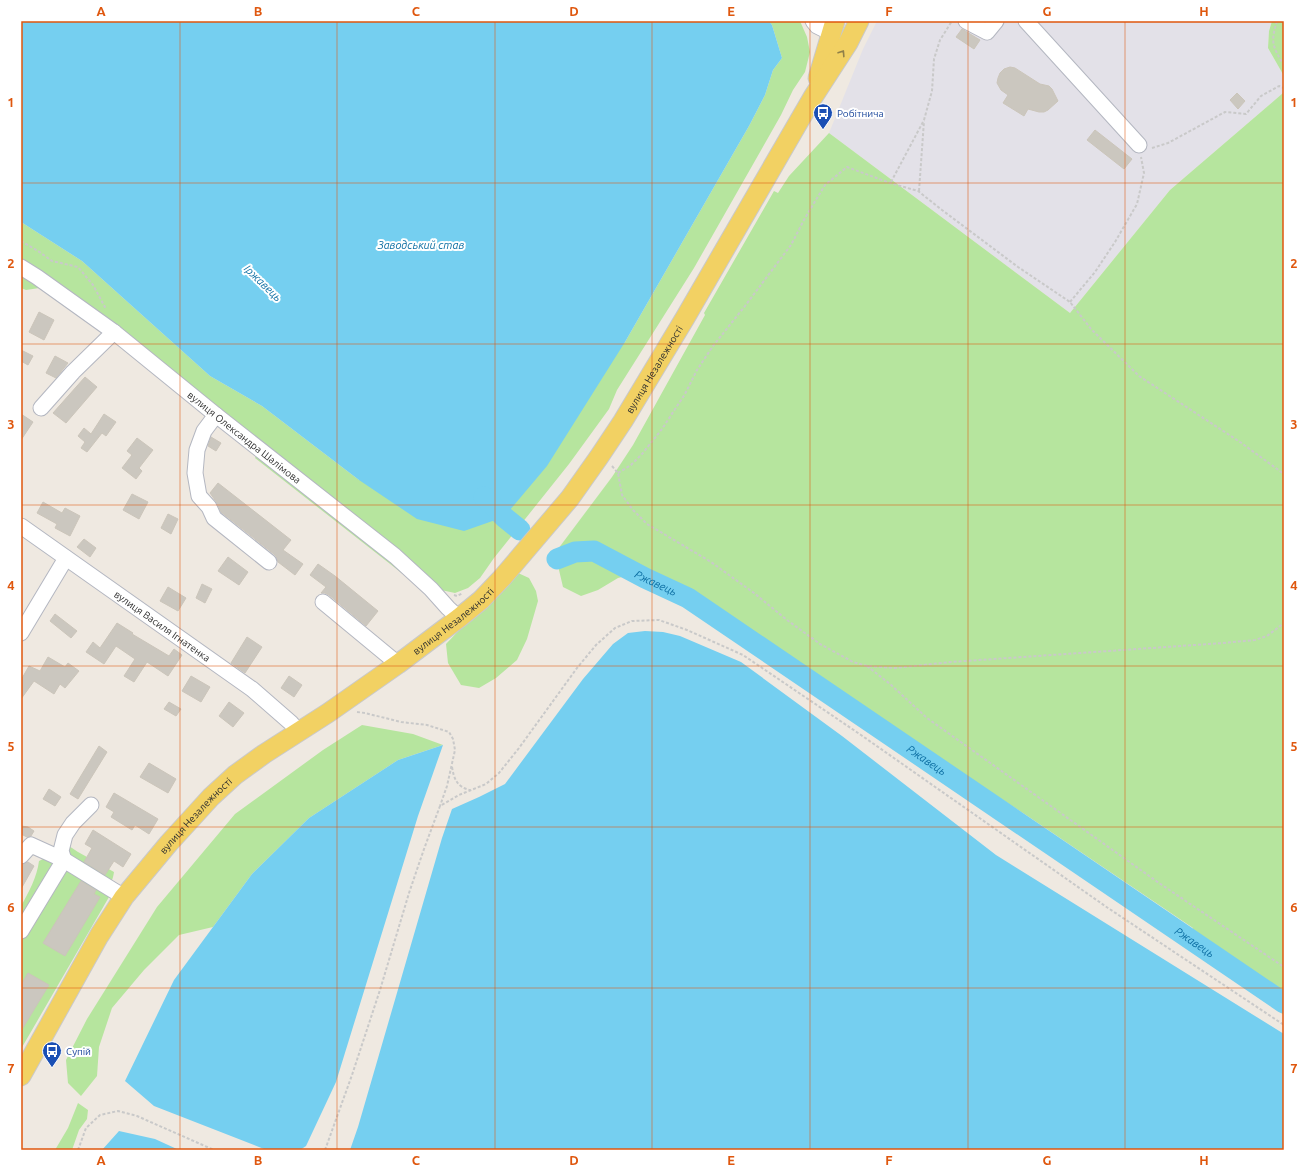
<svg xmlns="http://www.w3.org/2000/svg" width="1305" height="1171" viewBox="0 0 1305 1171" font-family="Ubuntu,sans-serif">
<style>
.industrial{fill:#e3e1e8}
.green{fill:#b6e59e}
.water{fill:#75cff0}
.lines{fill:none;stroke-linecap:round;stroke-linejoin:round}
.river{stroke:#75cff0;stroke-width:21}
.building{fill:#cbc7bf;stroke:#cbc5ba}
.minor-casing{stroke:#b4b7c1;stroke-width:17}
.major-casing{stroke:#c9c9c9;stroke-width:21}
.path{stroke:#c9c9c9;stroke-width:2;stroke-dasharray:3 2;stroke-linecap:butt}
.minor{stroke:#fff;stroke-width:15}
.major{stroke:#f2d163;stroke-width:19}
.oneway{stroke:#908048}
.grid{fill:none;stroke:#df570e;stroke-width:1;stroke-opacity:0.55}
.labels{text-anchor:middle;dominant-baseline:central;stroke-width:4;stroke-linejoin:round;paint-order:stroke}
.transit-label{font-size:10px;fill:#164399;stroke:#fff;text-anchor:start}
.street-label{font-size:10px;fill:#2e2e2e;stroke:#fff}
.water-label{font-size:11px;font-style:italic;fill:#0d6fa3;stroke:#fff}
.neatline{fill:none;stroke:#df570e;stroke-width:1.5}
.grid-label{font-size:13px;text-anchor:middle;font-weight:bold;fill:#df570e}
</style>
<rect width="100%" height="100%" fill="#efe9e1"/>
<!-- industrial -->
<path class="industrial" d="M877,21H1272L1269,31L1268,48L1284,76V89L1283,93L1170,190L1070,313L829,133L863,49Z"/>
<!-- green -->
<path class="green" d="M769,21H800L807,37L810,52L805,72L793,90L781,115L694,268L617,390L609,409L569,464L494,558L480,578L468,588L455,593L441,590L422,589L255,458L263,445L46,287L26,290L21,288V222L82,261L210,376L262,406L359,480L625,342L749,126L765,95L773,70L782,58L772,25Z
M1272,21H1284V76L1268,48L1269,31Z
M1284,89V1015L1191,951L1193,928L1029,817L721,617L673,593L638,573L618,578L598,590L581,596L563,587L555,553L612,477L633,445L705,315L704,313L774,191L778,193L789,176L829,133L1070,313L1170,190L1283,93Z
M518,573L529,578L536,591L538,601L527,639L517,660L496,678L479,688L461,685L448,663L446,644L465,624L504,590Z
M362,725L413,734L443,745L398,760L309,818L252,874L213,927L179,935L144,970L112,1008L99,1047L97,1076L81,1096L68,1083L66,1060L87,1019L157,907L235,814L323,750Z
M69,846L78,852L114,872C113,879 111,884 106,889L109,897L21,1049V906C29,892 37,877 39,861Z
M78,1103L88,1110L87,1119L79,1130L72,1150H55L68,1128Z"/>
<!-- water -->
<path class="water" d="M21,21H769L772,25L782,58L773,70L765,95L749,126L625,342L547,466L504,517L464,531L417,519L359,480L262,406L210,376L82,261L21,222Z
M645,631L663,632L680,636L741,662L842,736L996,855L1284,1034V1150H350L358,1127L442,838L452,809L479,797L505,784L583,679L613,644L628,633Z
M443,745L418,816L336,1082L306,1146L300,1150H268L264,1149L154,1106L125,1081L174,980L252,874L309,818L398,760Z
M119,1131L155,1139L179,1150H102Z"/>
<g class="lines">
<!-- river -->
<g class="river">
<path d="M484,497L504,517L520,530"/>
<path id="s1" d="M557,559L575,552L594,551L645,578L688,598L1284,1003"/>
</g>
</g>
<!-- building -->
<path class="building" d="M962,29L980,40L974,49L956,37Z
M1010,67L1015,68L1040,84L1049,86L1052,89L1058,101L1048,110L1044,112H1039L1028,109L1024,116L1003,103L1008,95L1001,90L997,83L998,78L1000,73L1004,69Z
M1237,93L1245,101L1238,109L1230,100Z
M1095,130L1132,159L1124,169L1087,140Z
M39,312L54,320L44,340L29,332Z
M21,350L33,356L28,365L21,361Z
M55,356L68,363L56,378L46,373Z
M85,377L97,387L66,423L53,413Z
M21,414L33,422L21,440Z
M104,414L116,422L106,436L102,433L87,452L81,448L85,442L78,436L84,428L91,434Z
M211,437L221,443L216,451L208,446Z
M137,438L153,450L139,468L142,471L136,479L122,468L132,455L127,451Z
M218,483L291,540L283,550L303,564L295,575L278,562L277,558L275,555L221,512L217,503L210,493Z
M132,494L148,502L139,519L123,510Z
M43,502L62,513L65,508L80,516L70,536L55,528L57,524L37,513Z
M168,514L178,519L171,534L161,528Z
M84,539L96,548L90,557L77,547Z
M228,557L248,572L239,585L218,571Z
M318,564L335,576L378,611L366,626L329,595L325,593H321L326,587L310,575Z
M202,584L212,589L205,603L196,598Z
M168,587L186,598L178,611L160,601Z
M55,614L77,631L71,638L50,621Z
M117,623L133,633L132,634L169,656L174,649L182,655L168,676L147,662L134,682L124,676L135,659L116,646L104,664L86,652L93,642L100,648Z
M247,637L262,647L245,673L231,663Z
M48,657L65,667L68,663L79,671L65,688L60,684L54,694L34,681L21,699V680L29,666L40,671Z
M191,676L210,687L201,702L182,691Z
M289,676L302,685L294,697L281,688Z
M169,702L181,709L176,716L164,709Z
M229,702L244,713L233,727L219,716Z
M99,746L107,752L78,799L70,794Z
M149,763L176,779L168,793L140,777Z
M49,789L61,797L55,806L43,799Z
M114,793L158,819L149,834L135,825L132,830L111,817L114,812L106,807Z
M21,826L28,827L34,831L31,836L27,837L21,834Z
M93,830L131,854L123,867L114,861L105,875L84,862L92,848L85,844Z
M28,862L34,866L21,889V865Z
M81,881L96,890L94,894L100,897L65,956L43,943Z
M28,973L49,985L21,1031V985Z"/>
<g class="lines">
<defs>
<g id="minor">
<path d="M813,21L817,26L831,33"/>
<path d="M966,21L987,32L996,21"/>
<path d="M1026,21L1139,145"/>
<path id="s2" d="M21,267L37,277L114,332L216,415L395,556L431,589L448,608L459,618"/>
<path d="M41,408L73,372L114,332"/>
<path d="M216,415L204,431L197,450L195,473L199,496L209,507L214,518L269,562"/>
<path id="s3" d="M21,526L252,689L291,723L299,732"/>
<path d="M323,602L398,664"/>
<path d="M21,633L66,558"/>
<path d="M21,856L31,845L64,860L61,851L65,835L73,823L91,805"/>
<path d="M21,931L64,860L124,897"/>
</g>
<g id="major">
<path d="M818,78L835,21"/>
<path id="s4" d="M21,1076L99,936L124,897L169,843L211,797L235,775L264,754L328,713L398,664L459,618L481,600L502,578L570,498L599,457L623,421L685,318L813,97L848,43L859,21"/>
</g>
</defs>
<!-- minor casing -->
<use href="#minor" class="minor-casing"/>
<!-- major casing -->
<use href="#major" class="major-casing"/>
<!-- path -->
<path class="path" d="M1277,21C1270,44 1273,46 1284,66
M1152,148L1168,143L1225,112L1246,114L1261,96L1279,86L1284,88
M891,182L924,120L932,91L934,59L940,40L952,21
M919,191L924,121
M21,241L38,251L52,261L78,267L93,285L106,309
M1070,302L1095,272L1115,242L1137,204L1144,173L1141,157
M612,466L618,473L622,495L633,510L647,524L711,562L754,593L787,620L820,644L853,662L867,666L895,668L951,662L1223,643L1255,640L1267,636L1284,623
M618,473L631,465L642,454L662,429L685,394L697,370L713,346L745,306L791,245L805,218L825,185L847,167L890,183L918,191L942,210L1018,267L1070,302L1091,329L1139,376L1240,442L1284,474
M454,595L457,596L463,593
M867,666L890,684L927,718L1159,883L1284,967
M357,712L365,713L401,722L427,725L449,732L453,739L455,750L447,786L440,806
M452,767C454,779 457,787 470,790
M78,1150L86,1128L100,1115L118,1111L137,1116L214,1150
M325,1150L352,1075L380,990L409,893L424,849L440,806L459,795L486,784L499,773L519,748L577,668L596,645L615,628L632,621L659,620L687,630L743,655L861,735L1108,908L1284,1025"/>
<!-- minor -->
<use href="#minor" class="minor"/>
<!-- major -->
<use href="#major" class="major"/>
</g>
<!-- one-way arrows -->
<defs><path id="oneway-chevron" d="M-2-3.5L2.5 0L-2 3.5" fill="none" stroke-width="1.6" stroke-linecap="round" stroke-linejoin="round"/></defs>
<use class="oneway" href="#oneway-chevron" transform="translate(842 53) rotate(-57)"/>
<!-- grid -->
<path class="grid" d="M180,21V1150M337,21V1150M495,21V1150M652,21V1150M810,21V1150M968,21V1150M1125,21V1150M21,183H1284M21,344H1284M21,505H1284M21,666H1284M21,827H1284M21,988H1284"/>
<!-- icons -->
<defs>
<symbol id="bus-pin" viewBox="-11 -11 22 30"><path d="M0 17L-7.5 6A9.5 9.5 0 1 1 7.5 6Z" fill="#1a4fb4" stroke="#fff"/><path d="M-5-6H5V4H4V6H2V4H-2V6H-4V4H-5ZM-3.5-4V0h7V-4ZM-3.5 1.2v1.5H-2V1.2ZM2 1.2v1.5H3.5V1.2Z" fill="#fff"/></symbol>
</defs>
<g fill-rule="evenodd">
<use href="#bus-pin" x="812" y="102" width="22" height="30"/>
<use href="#bus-pin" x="41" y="1040" width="22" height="30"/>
</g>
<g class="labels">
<!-- transit labels -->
<g class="transit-label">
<text x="837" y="113">Робітнича</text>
<text x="66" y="1051">Супій</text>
</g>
<!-- street labels -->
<g class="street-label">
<text stroke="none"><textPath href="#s4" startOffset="963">вулиця Незалежності</textPath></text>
<text stroke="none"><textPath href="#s2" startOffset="281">вулиця Олександра Шалімова</textPath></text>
<text stroke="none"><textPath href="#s4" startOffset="639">вулиця Незалежності</textPath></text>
<text stroke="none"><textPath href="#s3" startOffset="173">вулиця Василя Ігнатенка</textPath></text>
<text stroke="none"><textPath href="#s4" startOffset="315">вулиця Незалежності</textPath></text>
</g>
<!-- water labels -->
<g class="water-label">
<text x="421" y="245">Заводський став</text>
<text transform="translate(263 283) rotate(44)">Іржавець</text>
<text stroke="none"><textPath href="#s1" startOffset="108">Ржавець</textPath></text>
<text stroke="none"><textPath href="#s1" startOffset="432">Ржавець</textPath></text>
<text stroke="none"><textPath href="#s1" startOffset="756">Ржавець</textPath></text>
</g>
</g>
<!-- border -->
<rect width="1305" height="1171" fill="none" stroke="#ffffff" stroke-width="44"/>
<rect x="22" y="22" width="1261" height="1127" class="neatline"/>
<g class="grid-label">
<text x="101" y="16">A</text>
<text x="258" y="16">B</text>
<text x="416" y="16">C</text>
<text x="574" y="16">D</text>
<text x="731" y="16">E</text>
<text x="889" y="16">F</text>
<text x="1047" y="16">G</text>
<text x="1204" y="16">H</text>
<text x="11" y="107">1</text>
<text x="1294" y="107">1</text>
<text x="11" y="268">2</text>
<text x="1294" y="268">2</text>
<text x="11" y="429">3</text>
<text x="1294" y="429">3</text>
<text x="11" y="590">4</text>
<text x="1294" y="590">4</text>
<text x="11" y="751">5</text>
<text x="1294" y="751">5</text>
<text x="11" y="912">6</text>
<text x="1294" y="912">6</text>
<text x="11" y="1073">7</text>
<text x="1294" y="1073">7</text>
<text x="101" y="1165">A</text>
<text x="258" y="1165">B</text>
<text x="416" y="1165">C</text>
<text x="574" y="1165">D</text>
<text x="731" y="1165">E</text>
<text x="889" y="1165">F</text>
<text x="1047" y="1165">G</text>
<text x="1204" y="1165">H</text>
</g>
</svg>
